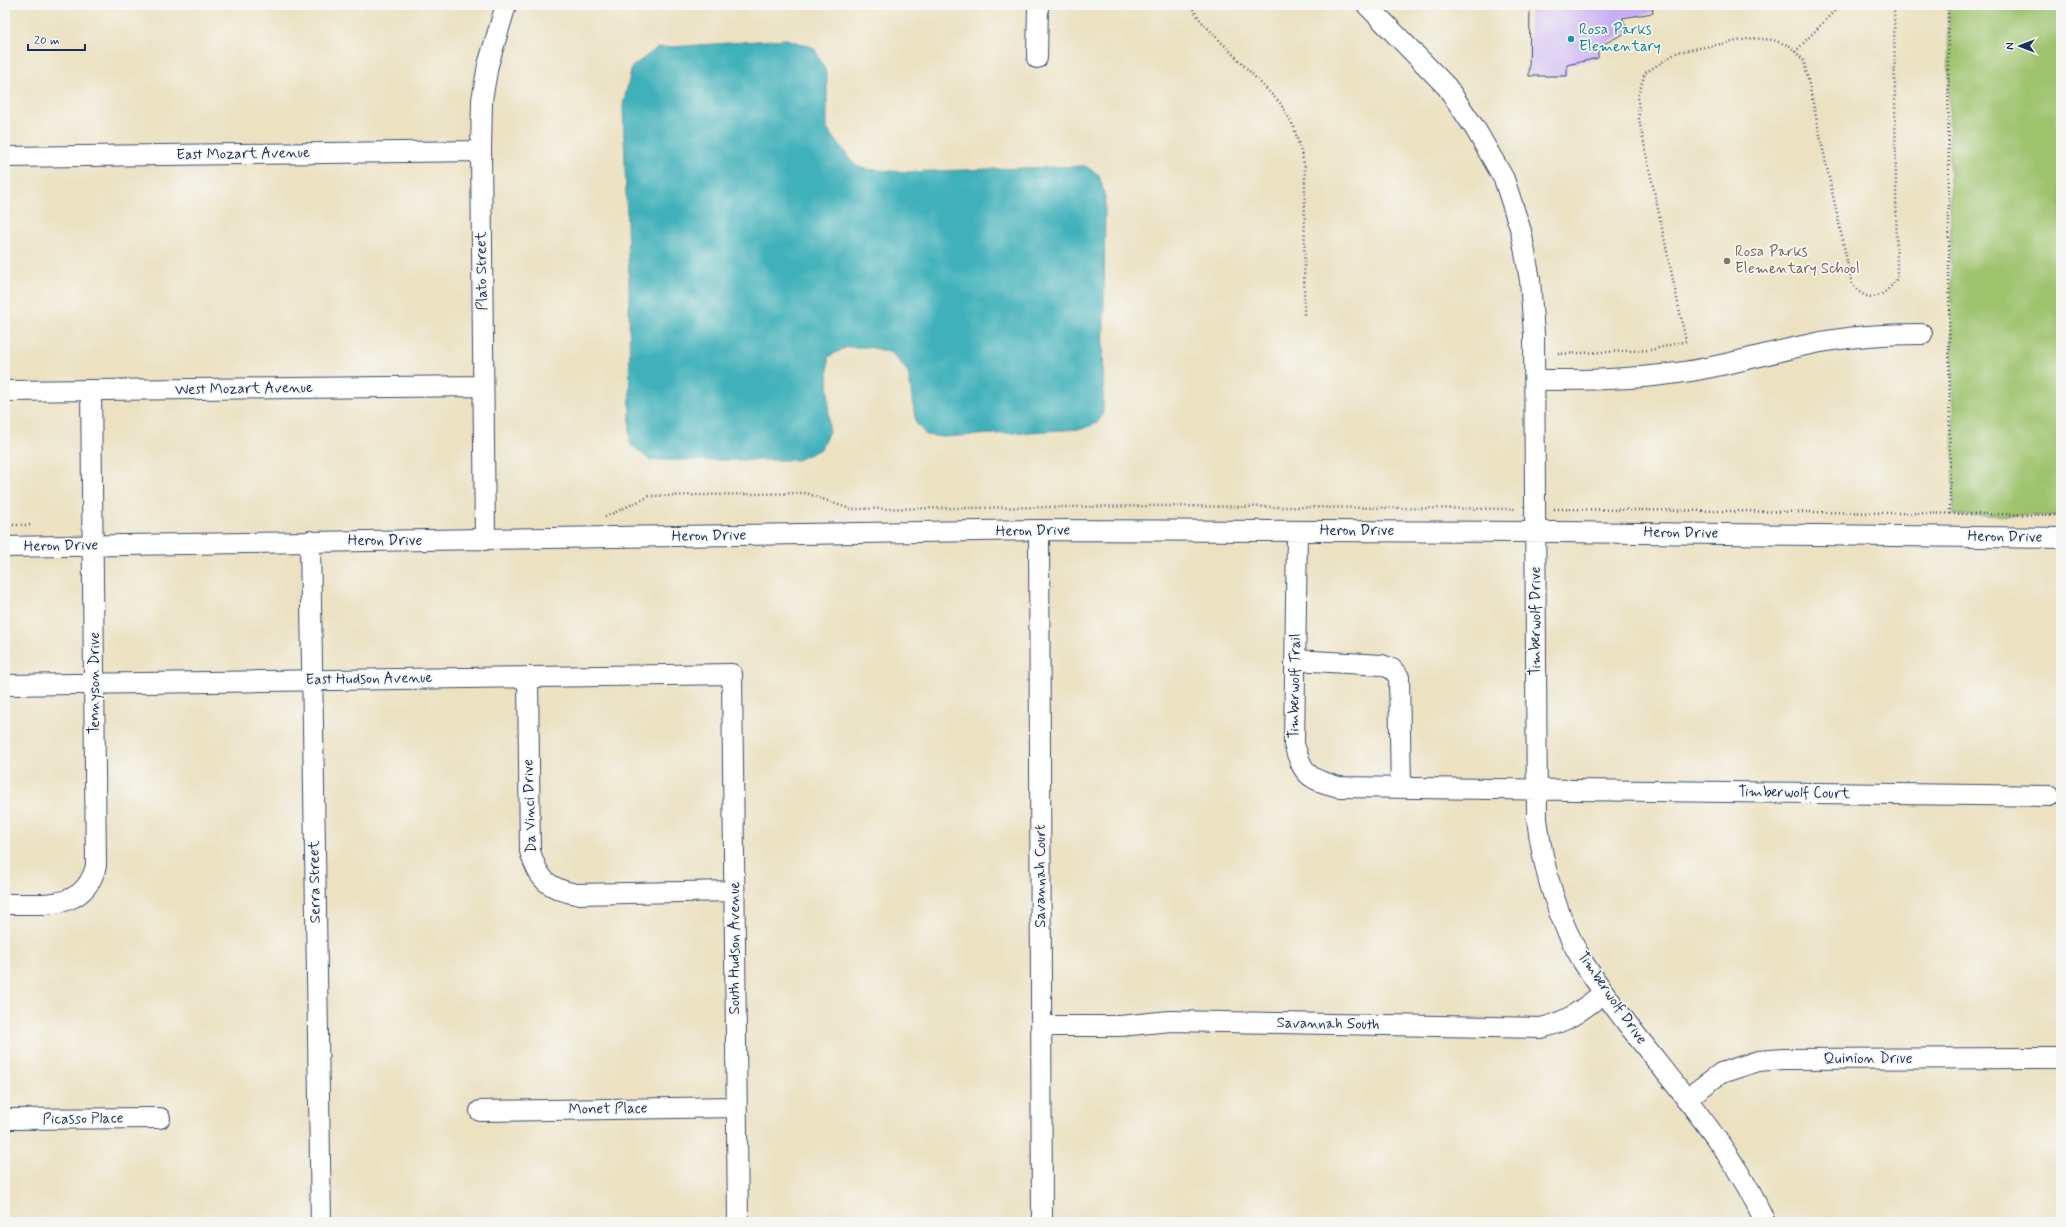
<svg xmlns="http://www.w3.org/2000/svg" width="2066" height="1227" viewBox="0 0 2066 1227" font-family="Mynerve,sans-serif">
<style>
.green{fill:#9ec36d;stroke:#5c7966}
.water{fill:#41b1ba;stroke:#2e708c}
.building{fill:#c8adf6}
.lines{fill:none;stroke-linecap:round;stroke-linejoin:round}
.minor-casing{stroke:#3a4a6d;stroke-width:22}
.path{stroke:#3a4a6d;stroke-width:2.5;stroke-dasharray:1 3;stroke-linecap:butt}
.minor{stroke:#fff;stroke-width:20}
.culture-dot{fill:#0f9aa8;stroke:#f6f6f2;stroke-width:1.5}
.education-dot{fill:#8d6e63;stroke:#f6f6f2;stroke-width:1.5}
.labels{text-anchor:middle;dominant-baseline:central;stroke-width:3.5;stroke-linejoin:round;paint-order:stroke}
.culture-label{font-size:15px;fill:#0d838f;stroke:#f6f6f2;text-anchor:start}
.street-label{font-size:15px;fill:#1b2f5e;stroke:#f6f6f2}
.education-label{font-size:15px;fill:#785e54;stroke:#f6f6f2;text-anchor:start}
</style>
<rect width="100%" height="100%" fill="#f6f6f2"/>
<filter id="ink" filterUnits="userSpaceOnUse"><feTurbulence type="fractalNoise" baseFrequency=".025" numOctaves="2"/><feDisplacementMap in="SourceGraphic" scale="8" xChannelSelector="R" yChannelSelector="G"/><feConvolveMatrix kernelMatrix="1 2 1 2 8 2 1 2 1" color-interpolation-filters="sRGB"/></filter>
<filter id="wash" filterUnits="userSpaceOnUse"><feTurbulence type="fractalNoise" baseFrequency=".012" numOctaves="4" result="noise"/><feDisplacementMap in="SourceGraphic" scale="16" xChannelSelector="R" yChannelSelector="G"/><feGaussianBlur stdDeviation="0.9" result="paint"/><feColorMatrix in="noise" values="0 0 0 0 0 0 0 0 0 0 0 0 0 0 0 0 0 1.4 0 .05"/><feComposite in="paint" operator="in"/></filter>
<g filter="url(#wash)">
<rect width="100%" height="100%" fill="#ece2c2"/>
<!-- green -->
<path class="green" d="M1948,5H2061V516L1954,515Z"/>
<!-- water -->
<path class="water" d="M786,39L814,48L827,74V129L856,166L865,169L904,172L1085,166L1099,175L1105,197L1103,414L1097,423L1082,429L942,437L926,435L916,423L908,372L892,353L869,347H847L828,357L829,431L821,449L797,460H650L630,444L629,282L623,105L632,67L657,48Z"/>
<g id="blocks">
<!-- building -->
<path class="building" d="M1530,5H1652L1653,13L1622,18L1629,31L1598,47V58L1567,65V76H1529Z"/>
</g>
</g>
<g filter="url(#ink)">
<use href="#blocks" fill-opacity="0" stroke="#3a4a6d" stroke-width="1"/>
<g class="lines">
<defs>
<path id="minor" d="M1367,5L1447,87L1476,130L1504,179L1521,231L1530,280L1534,334L1537,819C1543,869 1557,918 1583,962C1597,984 1613,1005 1629,1026C1677,1088 1733,1150 1765,1222
M1037,58L1038,5
M5,157L481,151
M1535,380C1582,380 1630,380 1677,373C1724,367 1770,352 1816,343C1851,336 1886,334 1922,334
M5,391L483,386
M1039,530L1042,1222
M1297,531L1294,744C1303,775 1308,779 1339,787L2050,796
M485,540L481,151L482,100L488,65L506,5
M310,541L321,1222
M5,547L1039,530L1557,532L2061,538
M1295,660L1382,665L1392,669L1399,677L1401,788
M528,677L530,851C538,879 547,888 576,894L734,891
M5,685L732,674L738,1222
M5,904C43,903 84,912 96,866L91,390
M1042,1026H1120L1170,1021L1541,1028C1570,1021 1581,1010 1604,993
M1686,1099L1721,1073L1758,1061L1783,1059L2061,1058
M480,1111L736,1107
M5,1119L160,1118"/>
</defs>
<!-- minor casing -->
<use href="#minor" class="minor-casing"/>
<!-- path -->
<path class="path" d="M1193,5V9L1201,21L1280,103L1294,127L1305,167L1304,317
M1948,5L1950,514
M1795,52L1840,5
M1558,354L1651,350L1686,341L1639,120L1638,96L1645,73L1678,52L1753,38L1773,40L1790,46L1804,61L1852,284C1868,306 1885,297 1897,278L1894,5
M1554,509L2061,515
M605,517L650,496L806,493L850,509L1159,506L1517,509
M5,525H32"/>
<!-- minor -->
<use href="#minor" class="minor"/>
</g>
</g>
<!-- markers -->
<circle class="culture-dot" cx="1571" cy="39" r="4"/>
<circle class="education-dot" cx="1727" cy="261" r="4"/>
<g class="labels">
<!-- culture labels -->
<g class="culture-label">
<text x="1579" y="30">Rosa Parks<tspan x="1579" dy="17">Elementary</tspan></text>
</g>
<!-- street labels -->
<g class="street-label">
<text transform="translate(243 154) rotate(-1)">East Mozart Avenue</text>
<text transform="translate(482 271) rotate(-91)">Plato Street</text>
<text transform="translate(244 389) rotate(-1)">West Mozart Avenue</text>
<text transform="translate(1033 531) rotate(-1)">Heron Drive</text>
<text x="1357" y="531">Heron Drive</text>
<text transform="translate(1681 533) rotate(1)">Heron Drive</text>
<text transform="translate(709 536) rotate(-1)">Heron Drive</text>
<text transform="translate(2005 537) rotate(1)">Heron Drive</text>
<text x="385" y="541">Heron Drive</text>
<text transform="translate(61 546) rotate(-1)">Heron Drive</text>
<text transform="translate(1536 621) rotate(-90)">Timberwolf Drive</text>
<text transform="translate(369 679) rotate(-1)">East Hudson Avenue</text>
<text transform="translate(95 683) rotate(-90)">Tennyson Drive</text>
<text transform="translate(1295 686) rotate(-89)">Timberwolf Trail</text>
<text transform="translate(1794 793) rotate(1)">Timberwolf Court</text>
<text transform="translate(530 806) rotate(-92)">Da Vinci Drive</text>
<text transform="translate(1041 876) rotate(-90)">Savannah Court</text>
<text transform="translate(315 882) rotate(-91)">Serra Street</text>
<text transform="translate(735 948) rotate(-90)">South Hudson Avenue</text>
<text transform="translate(1612 998) rotate(55)">Timberwolf Drive</text>
<text transform="translate(1328 1024) rotate(1)">Savannah South</text>
<text x="1868" y="1059">Quinion Drive</text>
<text transform="translate(608 1109) rotate(-1)">Monet Place</text>
<text transform="translate(83 1119) rotate(-1)">Picasso Place</text>
</g>
<!-- education labels -->
<g class="education-label">
<text x="1735" y="252">Rosa Parks<tspan x="1735" dy="17">Elementary School</tspan></text>
</g>
</g>
<!-- margin -->
<rect width="2066" height="1227" fill="none" stroke="#f6f6f2" stroke-width="20"/>
<!-- north arrow -->
<g transform="translate(2020 46) rotate(270)" stroke="#f6f6f2" stroke-width="3" paint-order="stroke">
<path d="M0-3L7 15L0 10L-7 15Z" fill="#1b2f5e"/>
<text y="-6" font-size="11" font-weight="bold" text-anchor="middle" fill="#1b2f5e">N</text>
</g>
<!-- scale -->
<path d="M28 44v6h57v-6" fill="none" stroke="#1b2f5e" stroke-width="2"/>
<text x="34" y="44" font-size="12" fill="#1b2f5e" stroke="#f6f6f2" stroke-width="3" paint-order="stroke">20 m</text>
</svg>
